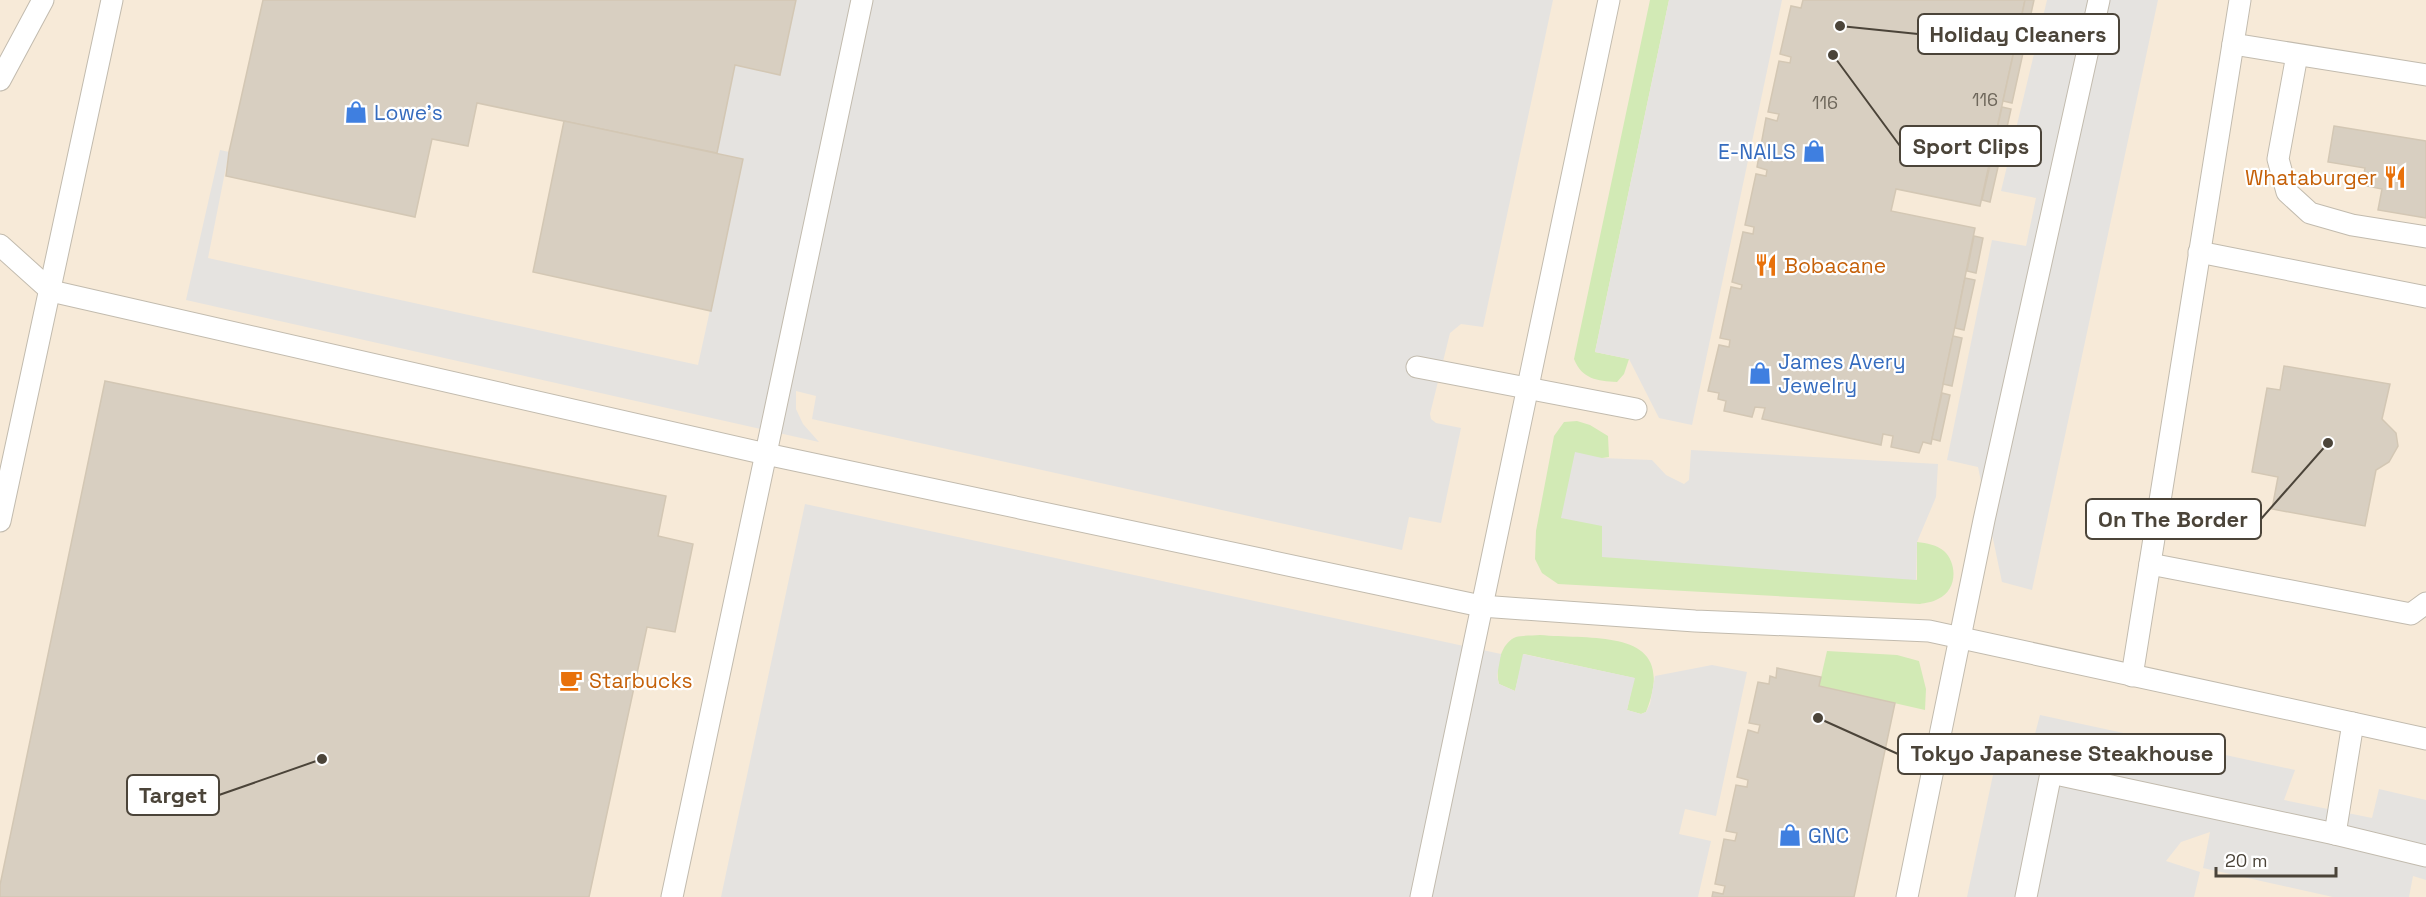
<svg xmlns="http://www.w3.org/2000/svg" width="2426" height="897" font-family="'Space Grotesk',sans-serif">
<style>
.commercial{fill:#f7ead8}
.green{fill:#d2eab5}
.parking{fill:#e5e3e0}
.building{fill:#d8cfc1;stroke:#d3c7b4;stroke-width:1.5}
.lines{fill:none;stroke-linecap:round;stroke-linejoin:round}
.lane-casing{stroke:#c2bbae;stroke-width:23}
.lane{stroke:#fff;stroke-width:21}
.labels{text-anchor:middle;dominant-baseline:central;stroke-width:4.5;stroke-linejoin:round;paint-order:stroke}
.number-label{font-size:18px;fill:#6e675b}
.shop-label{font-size:21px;fill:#366cbe;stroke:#fff;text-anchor:start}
.food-label{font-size:21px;fill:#c56008;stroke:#fff;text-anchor:start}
.leader{fill:none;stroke:#4b4439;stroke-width:2}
.callout-dot{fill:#4b4439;stroke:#fff;stroke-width:2}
.callout{fill:#fff;stroke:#4b4439;stroke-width:2}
.callout-label{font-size:22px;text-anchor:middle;font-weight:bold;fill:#4b4439}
</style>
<rect width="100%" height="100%" fill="#f6f3ec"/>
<!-- commercial -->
<rect class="commercial" x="0" y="0" width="2426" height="897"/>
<!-- green -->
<g class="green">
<path d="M1650 0H1669L1595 352 1629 359 1624 374 1617 382C1597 381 1582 379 1574 359Z"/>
<path d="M1577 421 1590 425 1608 436 1609 457 1602 458 1917 580V542C1927 543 1937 545 1944 551 1958 564 1957 591 1938 599 1933 602 1925 603 1920 604L1558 584 1542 573 1535 559 1536 531 1554 436 1564 422Z"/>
<path d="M1540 635C1595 640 1680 627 1646 712L1641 714 1627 710 1634 678 1524 654 1515 691 1499 684C1495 670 1500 643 1516 637 1522 635 1533 636 1540 635Z"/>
<polygon points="1827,651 1897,655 1919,661 1926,689 1925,710 1819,686"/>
</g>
<!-- parking -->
<g class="parking">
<polygon points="796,0 1553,0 1483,327 1461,324 1450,333 1430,414 1431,419 1436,423 1461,428 1441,523 1409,517 1402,550 812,419 816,396 796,391 796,409 803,424 819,442 186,300 220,150 229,152 208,258 698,365 743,159 717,153 735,65"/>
<polygon points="1669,0 1782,0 1692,425 1659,418 1629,359 1595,352"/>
<polygon points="2047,0 2158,0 2032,590 2002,582 1978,467 1947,460 1992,240 2026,246 2036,198 2001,191"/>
<polygon points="1691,450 1938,464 1936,497 1917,542 1916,580 1602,557 1602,526 1561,518 1575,452 1602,458 1652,460 1666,475 1684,484 1689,480"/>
<polygon points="805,504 1501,654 1497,676 1499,684 1515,691 1523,654 1635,678 1627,710 1641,714 1646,712 1650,704 1655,676 1712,665 1747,672 1716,816 1685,809 1679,834 1711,841 1698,897 721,897"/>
<polygon points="2040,715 2295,770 2284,800 2372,818 2379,789 2426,800 2426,880 2413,876 2409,897 2333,897 2203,868 2210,832 2181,842 2166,861 2200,872 2194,897 1967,897 2000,742 2031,749"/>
</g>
<!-- building -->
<g class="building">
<polygon points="263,0 796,0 780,75 735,65 717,153 477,103 468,146 432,139 415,217 226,176 229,152"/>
<polygon points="1803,0 2025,0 1980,206 1896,189 1891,211 1975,228 1931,444 1923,442 1919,453 1891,447 1893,436 1883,434 1881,445 1762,419 1765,408 1755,407 1752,417 1724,411 1726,401 1718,399 1719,393 1708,391 1719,345 1729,347 1730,340 1720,338 1731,287 1741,289 1742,285 1732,282 1743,232 1753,234 1754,227 1745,225 1756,174 1766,176 1767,170 1757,167 1766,118 1777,121 1779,114 1768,112 1779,61 1790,63 1791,57 1780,54 1791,6 1801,8"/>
<polygon points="2025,0 2034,0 2024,45 2016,43"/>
<polygon points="2014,51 2023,53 2012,103 2003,101"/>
<polygon points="2002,107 2011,109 2000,159 1991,157"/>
<polygon points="564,121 743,159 711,311 533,272"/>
<polygon points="2334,126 2426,141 2426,218 2378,210 2382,189 2362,185 2365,168 2328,162"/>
<polygon points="1990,165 1998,167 1990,202 1982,200"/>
<polygon points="1974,236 1983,238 1976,273 1967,271"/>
<polygon points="1965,278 1975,280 1964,330 1955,328"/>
<polygon points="1953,336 1962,338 1952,386 1943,384"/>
<polygon points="2284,366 2390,384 2382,419 2396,433 2398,446 2389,462 2376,470 2365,526 2272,509 2278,477 2252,472 2267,388 2280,390"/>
<polygon points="105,381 666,496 658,536 693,544 675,632 647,627 589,897 0,897 0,885"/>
<polygon points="1942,393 1950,395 1940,441 1932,439"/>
<polygon points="1777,668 1821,677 1819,686 1895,703 1854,897 1712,897 1713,892 1723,894 1725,886 1715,884 1724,839 1735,841 1737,833 1726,831 1736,785 1747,787 1748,780 1737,777 1748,730 1758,733 1760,725 1749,723 1758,682 1769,684 1770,676 1776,678"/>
</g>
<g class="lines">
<!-- lane casing -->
<g class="lane-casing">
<g id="lane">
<polyline points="2233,44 2426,75"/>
<polyline points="2297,55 2278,159 2287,192 2310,213 2352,225 2426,237"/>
<polyline points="0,80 43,0"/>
<polyline points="0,245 51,291 766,454 1481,606 1695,621 1929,631 2426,739"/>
<polyline points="2199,252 2426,297"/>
<polyline points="1417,367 1636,409"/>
<polyline points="0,521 112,0"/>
<polyline points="2150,564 2411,614 2426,603"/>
<polyline points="2132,676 2240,0"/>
<polyline points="2335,834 2426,856"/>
<polyline points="672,897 862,0"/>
<polyline points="1421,897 1609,0"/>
<polyline points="1907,897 1984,520 2099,0"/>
<polyline points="2026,897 2051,773 2335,834 2353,723"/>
</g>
</g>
<!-- lane -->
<use href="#lane" class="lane"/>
</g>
<!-- icons -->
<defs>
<g id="shop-bare" transform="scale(1.8)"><path d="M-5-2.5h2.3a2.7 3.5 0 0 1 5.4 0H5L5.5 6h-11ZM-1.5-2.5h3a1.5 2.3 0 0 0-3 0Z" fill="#3f7fe0" stroke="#fff" stroke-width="2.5" paint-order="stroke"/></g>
<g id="restaurant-bare" transform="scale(1.8)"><path d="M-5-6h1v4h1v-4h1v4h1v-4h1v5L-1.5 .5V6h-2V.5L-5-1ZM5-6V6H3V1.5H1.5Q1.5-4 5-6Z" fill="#e8710a" stroke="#fff" stroke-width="2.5" paint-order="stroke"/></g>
<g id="cafe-bare" transform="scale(1.8)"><path d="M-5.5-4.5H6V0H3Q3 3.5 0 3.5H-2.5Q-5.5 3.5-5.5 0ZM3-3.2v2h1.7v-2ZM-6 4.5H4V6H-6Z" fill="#e8710a" stroke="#fff" stroke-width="2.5" paint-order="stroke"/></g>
</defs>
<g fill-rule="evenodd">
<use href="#shop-bare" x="356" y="112"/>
<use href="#shop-bare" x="1814" y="151"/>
<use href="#restaurant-bare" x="2395" y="177"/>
<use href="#restaurant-bare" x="1766" y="265"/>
<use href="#shop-bare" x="1760" y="373"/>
<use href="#cafe-bare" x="571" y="680"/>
<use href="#shop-bare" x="1790" y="835"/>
</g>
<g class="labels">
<!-- number labels -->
<g class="number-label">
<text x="1985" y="99">116</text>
<text x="1825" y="102">116</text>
</g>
<!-- shop labels -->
<g class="shop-label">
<text x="374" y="112">Lowe's</text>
<text x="1796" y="151" text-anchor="end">E-NAILS</text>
<text x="1778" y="361">James Avery<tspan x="1778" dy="24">Jewelry</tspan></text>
<text x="1808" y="835">GNC</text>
</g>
<!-- food labels -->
<g class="food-label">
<text x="2377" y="177" text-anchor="end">Whataburger</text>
<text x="1784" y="265">Bobacane</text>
<text x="589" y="680">Starbucks</text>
</g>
</g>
<!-- callouts -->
<path class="leader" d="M1840 26L1918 34M1833 55L1900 146M2328 443L2261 519M1818 718L1898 754M322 759L219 795"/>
<g class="callout-dot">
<circle cx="1840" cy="26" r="6"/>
<circle cx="1833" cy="55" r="6"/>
<circle cx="2328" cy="443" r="6"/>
<circle cx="1818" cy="718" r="6"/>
<circle cx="322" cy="759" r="6"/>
</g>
<g class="callout">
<rect x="1918" y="14" width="201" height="40" rx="6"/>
<rect x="1900" y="126" width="141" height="40" rx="6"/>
<rect x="2086" y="499" width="175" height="40" rx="6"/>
<rect x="1898" y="734" width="327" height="40" rx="6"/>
<rect x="127" y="775" width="92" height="40" rx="6"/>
</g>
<g class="callout-label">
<text x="2018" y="42">Holiday Cleaners</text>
<text x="1971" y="154">Sport Clips</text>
<text x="2173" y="527">On The Border</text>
<text x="2062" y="761">Tokyo Japanese Steakhouse</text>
<text x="173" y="803">Target</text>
</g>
<!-- scale -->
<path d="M2216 867v9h120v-9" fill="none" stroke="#4b4439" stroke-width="3"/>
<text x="2225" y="867" font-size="18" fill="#4b4439" stroke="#ffffff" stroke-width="4.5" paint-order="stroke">20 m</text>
</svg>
